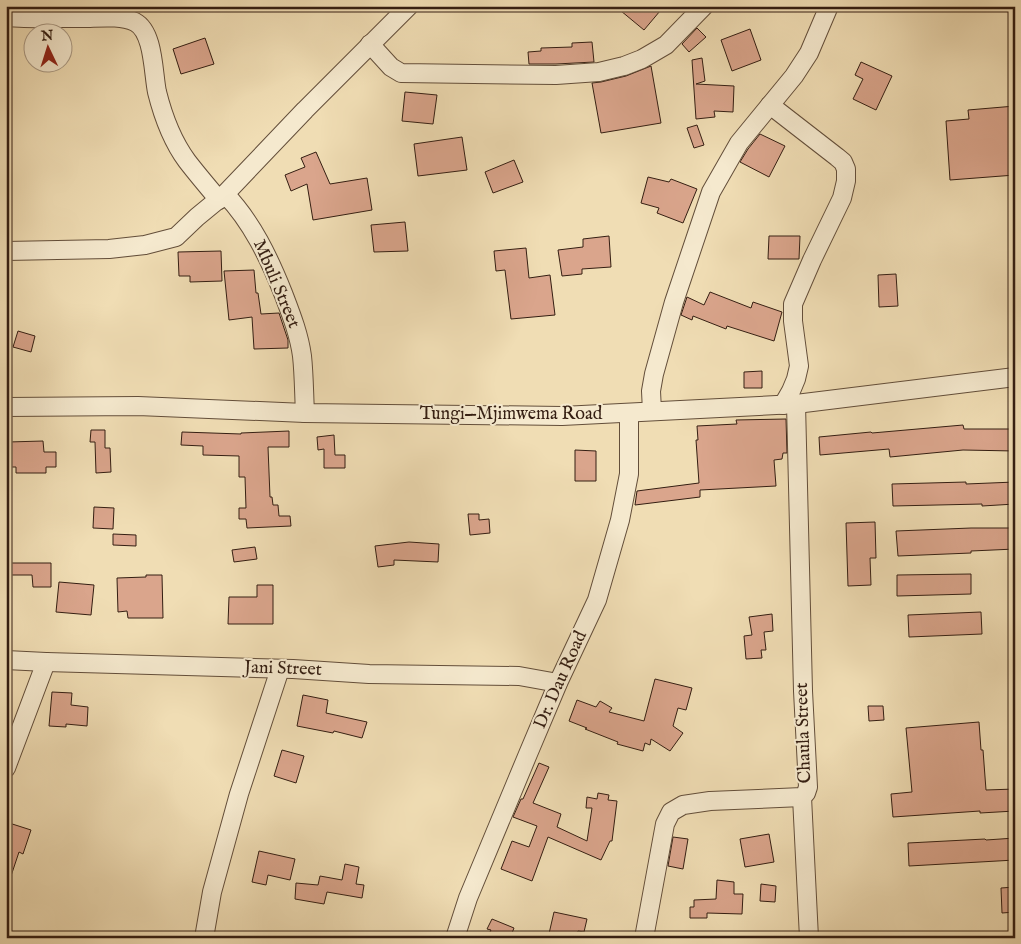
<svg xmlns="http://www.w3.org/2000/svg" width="1021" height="944" font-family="'IM FELL English',serif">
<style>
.building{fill:#daa58c;stroke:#341e12}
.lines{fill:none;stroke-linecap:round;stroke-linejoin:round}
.minor-casing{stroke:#634e3a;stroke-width:20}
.minor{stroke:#f5e9ce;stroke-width:18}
.labels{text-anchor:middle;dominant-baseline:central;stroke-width:4;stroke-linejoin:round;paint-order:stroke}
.street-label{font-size:18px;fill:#341e12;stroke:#f5e9ce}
</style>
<rect width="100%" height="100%" fill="#f0ddb4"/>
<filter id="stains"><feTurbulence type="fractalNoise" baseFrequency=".004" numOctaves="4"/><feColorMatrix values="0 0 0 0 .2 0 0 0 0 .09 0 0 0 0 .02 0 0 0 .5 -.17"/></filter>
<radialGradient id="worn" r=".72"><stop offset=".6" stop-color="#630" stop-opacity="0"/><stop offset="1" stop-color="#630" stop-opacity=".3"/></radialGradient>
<!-- building -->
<g class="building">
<polygon points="615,6 655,6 660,11 644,30"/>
<polygon points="697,28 706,37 689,52 682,44"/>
<polygon points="750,29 761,60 732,71 721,40"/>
<polygon points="205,38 214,64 181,74 173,49"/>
<polygon points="592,42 594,62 556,64 529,64 528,52 541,51 541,48 572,47 572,43"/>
<polygon points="702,58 705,81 696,84 734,86 733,112 714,111 715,117 696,119 692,60"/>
<polygon points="861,62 892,76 876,110 853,99 863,79 855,75"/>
<polygon points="651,66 661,123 601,133 592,83 601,82 626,76"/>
<polygon points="405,92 437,95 433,124 402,121"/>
<polygon points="1015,106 1015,175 950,180 946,121 969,119 968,110"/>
<polygon points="697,125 704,145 694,148 687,128"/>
<polygon points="760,134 785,146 769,177 740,162 748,149"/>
<polygon points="462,137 467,170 418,176 414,144"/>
<polygon points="316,152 330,184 367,178 372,210 313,220 307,184 291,191 285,175 305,167 301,158"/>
<polygon points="514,160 523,182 493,193 485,172"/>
<polygon points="648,177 669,182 671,179 697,189 683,223 657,213 659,208 641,203"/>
<polygon points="405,222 408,251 374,252 371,225"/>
<polygon points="609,236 611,267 582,269 582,274 562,276 558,250 583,247 583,239"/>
<polygon points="769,236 800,236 799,259 768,259"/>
<polygon points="526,248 529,278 550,275 555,315 511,319 505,270 496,271 494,251"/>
<polygon points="221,251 222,281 190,282 190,276 179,276 178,252"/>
<polygon points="254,270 256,293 258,293 261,314 279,313 288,340 288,348 254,349 252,317 229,320 224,271"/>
<polygon points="896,274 898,306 879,307 878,275"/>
<polygon points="710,292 751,308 753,302 782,312 774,341 727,326 726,329 693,316 692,320 681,315 687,297 704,305"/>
<polygon points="18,331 35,336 31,352 13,347"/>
<polygon points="762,371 762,388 744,388 744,372"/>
<polygon points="786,419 787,453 783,453 782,459 774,460 776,486 700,490 700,497 635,505 637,491 699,483 696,440 698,440 697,426 737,424 736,420"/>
<polygon points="963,425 964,429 1015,429 1015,451 963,450 890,457 889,449 820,455 819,437 871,432 872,433"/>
<polygon points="91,430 105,430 105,448 110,448 111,472 96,473 95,442 90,442"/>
<polygon points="289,431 289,447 268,447 270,497 272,497 273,505 278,505 279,516 290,516 291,526 247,528 246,519 239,519 239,508 246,508 245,477 239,477 239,456 203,455 203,446 181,445 182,432 241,434 241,433"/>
<polygon points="334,435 335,455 345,455 345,468 324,468 324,449 318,450 317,437"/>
<polygon points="43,441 44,452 56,452 56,467 46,467 46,473 16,473 16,467 8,467 8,442"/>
<polygon points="575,450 596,451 596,481 575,481"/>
<polygon points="966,482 966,484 1015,482 1015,504 982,506 982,504 893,506 892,484"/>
<polygon points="94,507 114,508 113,529 93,528"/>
<polygon points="468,514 479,514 479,520 489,519 490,533 470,535"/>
<polygon points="875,522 876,558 870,558 871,585 848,586 846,523"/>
<polygon points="971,528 1015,528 1015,549 971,551 971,553 898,556 896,531"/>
<polygon points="113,534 136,535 136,546 113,545"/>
<polygon points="409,542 439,544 438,562 394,560 394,565 378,567 375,546"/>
<polygon points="255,547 257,559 234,562 232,550"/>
<polygon points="6,563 51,563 51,587 33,587 32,575 6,575"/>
<polygon points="971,574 971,594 897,596 897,575"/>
<polygon points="146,575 162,575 163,618 128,618 127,611 118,612 117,578 146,577"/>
<polygon points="59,582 94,585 91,615 56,612"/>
<polygon points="257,585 273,585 273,624 228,624 229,597 257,597"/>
<polygon points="981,612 982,634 909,637 908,615"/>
<polygon points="772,614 773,631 764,632 766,650 761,650 762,658 746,659 744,636 752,635 749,617"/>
<polygon points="655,679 692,688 686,710 678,708 673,726 683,733 670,751 651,739 650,745 645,743 643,751 617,744 618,742 585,729 587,728 569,721 577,700 596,707 600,701 612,708 609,712 644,721"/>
<polygon points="52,692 72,693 71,705 88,707 87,726 66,724 66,727 49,726"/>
<polygon points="303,695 328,700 326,713 367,722 362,738 334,731 333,733 297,726"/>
<polygon points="868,706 883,706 884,720 869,721"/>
<polygon points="979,722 981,750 983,750 986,790 1015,789 1015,811 980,813 980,811 893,817 891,794 912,792 906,728"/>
<polygon points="282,750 304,756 296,783 274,776"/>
<polygon points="539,763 549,767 533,803 561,814 557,827 587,841 592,808 586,808 587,797 597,799 598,793 609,795 608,800 617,801 612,841 610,841 601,860 548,837 532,881 501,869 512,841 529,847 537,826 513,817 521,799 523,799"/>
<polygon points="6,822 31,830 23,854 19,852 8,885 6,884"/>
<polygon points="769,834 774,862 745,867 740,839"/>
<polygon points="673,837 688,839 683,869 668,866"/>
<polygon points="1015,838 1015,860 909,866 908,843 985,839 986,840"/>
<polygon points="259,851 295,859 290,880 268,875 266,885 252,882"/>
<polygon points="345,864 359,867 356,884 364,885 362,898 327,892 324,904 295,899 296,883 318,885 320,876 342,880"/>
<polygon points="717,880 734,882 734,894 743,894 742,914 707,913 707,918 690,918 690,907 694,907 694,900 716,899"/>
<polygon points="761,884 776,886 775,902 760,901"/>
<polygon points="1015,887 1015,912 1002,913 1001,888"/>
<polygon points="554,912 587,919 584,932 578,931 576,938 548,938"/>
<polygon points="492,919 514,928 510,938 487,938 491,930 487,929"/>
</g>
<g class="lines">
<!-- minor casing -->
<g class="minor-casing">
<g id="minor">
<path d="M6 17C32 19 57 18 82 18 98 18 120 15 135 22 154 32 153 73 157 92 163 116 173 142 187 161 197 174 208 187 219 200"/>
<polyline points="370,44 391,67 401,73 556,75 599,72 624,66 642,59 666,45 704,6"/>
<polyline points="770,105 837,157 843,162 846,169 846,181 842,198 812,260 793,304 793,321 799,366 796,379 791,391 783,405"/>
<path d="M225 194C252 222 269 258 283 293 291 314 299 334 302 356 304 374 304 394 305 413"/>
<polyline points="6,251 109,249 145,245 176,237 197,217 225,194 305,110 409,6"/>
<polyline points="6,407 138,406 305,413 562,416 796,404 1015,377"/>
<polyline points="652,411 651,391 654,374 674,302 711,192 739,143 794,76 809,53 829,6"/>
<polyline points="6,660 46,662 293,669 369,674 519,676 558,683"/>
<polyline points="6,768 46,662"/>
<polyline points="802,797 809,938"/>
<polyline points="204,938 212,892 239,794 280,669"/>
<polyline points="455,938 468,898 528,754 558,683 597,600 620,520 629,474 629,413"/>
<polyline points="644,938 665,824 671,812 683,805 710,801 802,797 806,793 808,787 803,691 796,404"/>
</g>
</g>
<!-- minor -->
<use href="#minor" class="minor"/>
</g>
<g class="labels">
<!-- street labels -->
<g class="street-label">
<text transform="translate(276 284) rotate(67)">Mbuli Street</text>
<text x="511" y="414">Tungi—Mjimwema Road</text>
<text transform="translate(283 669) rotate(2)">Jani Street</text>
<text transform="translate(561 680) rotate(-66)">Dr. Dau Road</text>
<text transform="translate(804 733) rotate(-92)">Chaula Street</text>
</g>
</g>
<!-- margin -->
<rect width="1021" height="944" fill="none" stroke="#f0ddb4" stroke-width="25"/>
<rect x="8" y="8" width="1006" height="929" fill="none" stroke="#341e12" stroke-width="2.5"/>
<rect x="12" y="12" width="996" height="919" fill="none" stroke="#341e12"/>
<!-- north arrow -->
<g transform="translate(48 48) rotate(356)"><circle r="24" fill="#f5e9ce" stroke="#a89883"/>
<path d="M0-4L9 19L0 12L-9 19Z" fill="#8f2418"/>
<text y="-8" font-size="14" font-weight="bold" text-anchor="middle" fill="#341e12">N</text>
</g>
<rect width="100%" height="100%" filter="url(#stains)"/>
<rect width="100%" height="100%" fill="url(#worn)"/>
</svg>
